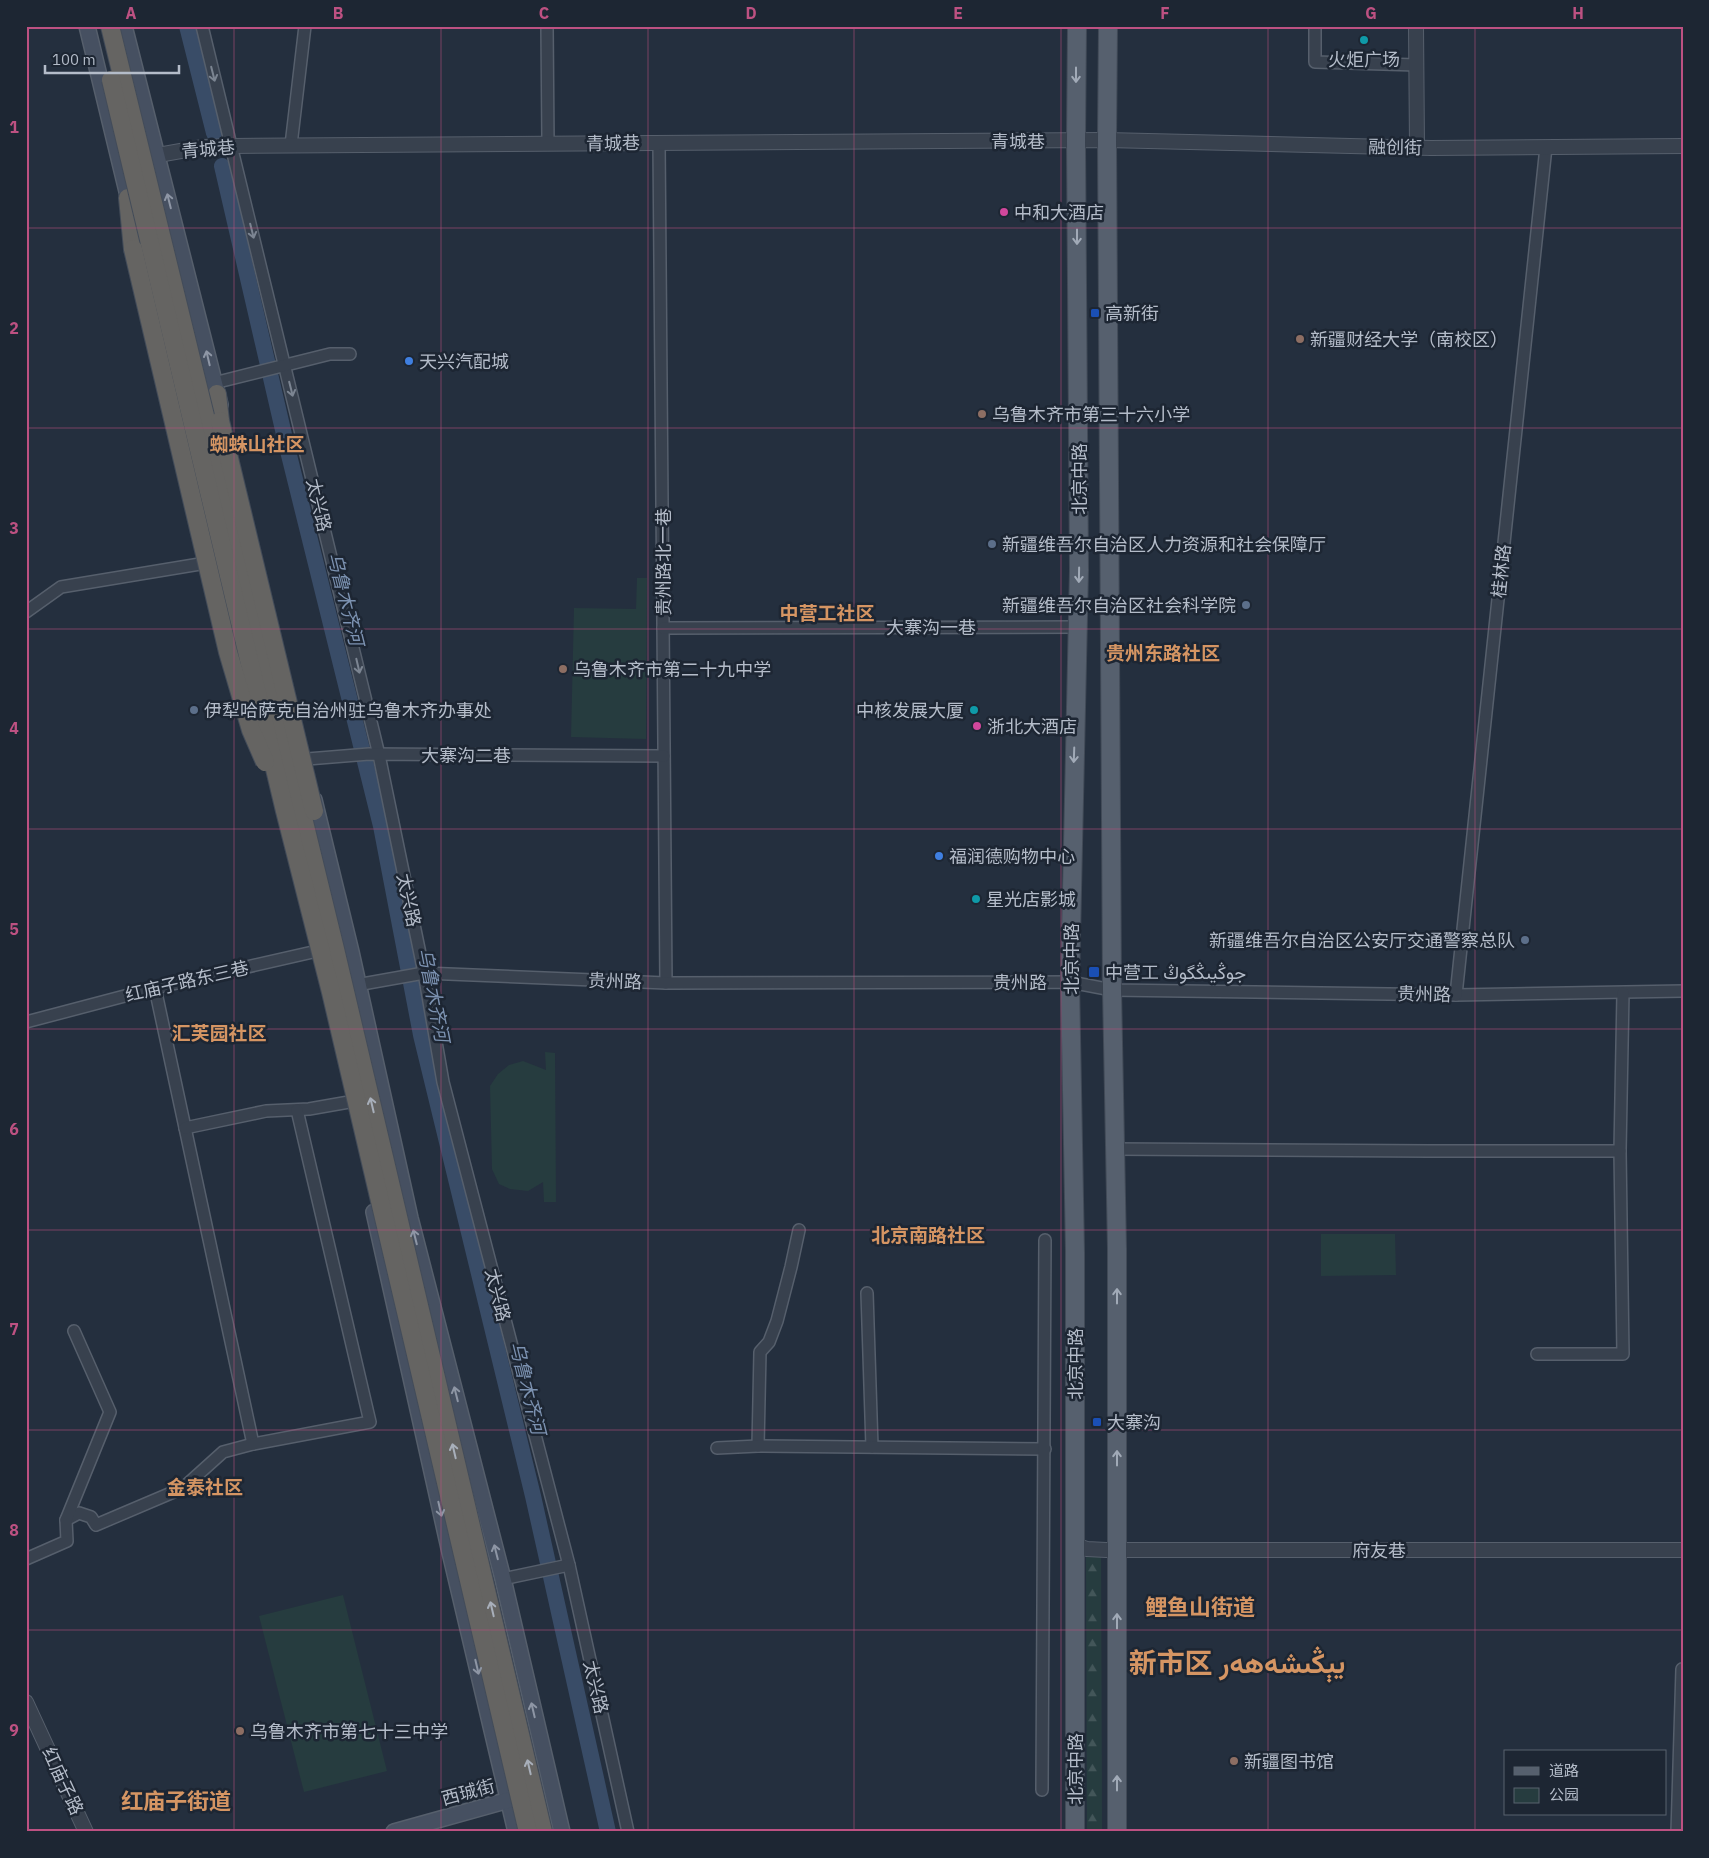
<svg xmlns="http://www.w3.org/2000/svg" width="1709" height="1858" font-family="'IBM Plex Sans',Vazirmatn,'Noto Sans SC',sans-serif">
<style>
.forest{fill:url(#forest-firs)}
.park{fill:#263c3f}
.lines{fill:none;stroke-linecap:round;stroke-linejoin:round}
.river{stroke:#394c67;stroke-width:16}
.minor-casing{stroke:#565f6c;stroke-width:14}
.tertiary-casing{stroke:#565f6c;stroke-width:16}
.secondary-casing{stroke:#565f6c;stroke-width:18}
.primary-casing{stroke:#414a57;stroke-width:20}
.trunk-casing{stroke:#434c59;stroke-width:20}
.minor{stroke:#38414e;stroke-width:11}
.tertiary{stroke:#38414e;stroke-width:14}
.secondary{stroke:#465061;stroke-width:15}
.primary{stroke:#56606e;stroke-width:18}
.trunk{stroke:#656462;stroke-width:18}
.trunk-bridge-casing{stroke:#434c59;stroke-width:20;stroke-linecap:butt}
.trunk-bridge{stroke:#656462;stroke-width:18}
.oneway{stroke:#7c8592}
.oneway2{stroke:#a1aab7}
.oneway3{stroke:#8e96a5}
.oneway4{stroke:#a8afba}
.grid{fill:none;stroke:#bd5182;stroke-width:1;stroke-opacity:0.55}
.culture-dot{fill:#0f9aa8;stroke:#1d2633;stroke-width:2}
.hotel-dot{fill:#d1479c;stroke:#1d2633;stroke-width:2}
.transit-dot{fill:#1a4fb4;stroke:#1d2633;stroke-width:2}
.education-dot{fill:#8d6e63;stroke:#1d2633;stroke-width:2}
.shop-dot{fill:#3f7fe0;stroke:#1d2633;stroke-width:2}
.service-dot{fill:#5c6f8a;stroke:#1d2633;stroke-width:2}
.labels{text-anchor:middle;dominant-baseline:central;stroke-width:5;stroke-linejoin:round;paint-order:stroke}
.poi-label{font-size:18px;fill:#b4bcc9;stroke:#1d2633;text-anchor:start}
.street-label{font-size:18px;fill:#b4bcc9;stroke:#1d2633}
.neighbourhood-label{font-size:19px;font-weight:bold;fill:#d59563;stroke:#1d2633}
.water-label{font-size:19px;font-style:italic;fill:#7c92b1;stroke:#1d2633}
.district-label{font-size:22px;font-weight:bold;fill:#d59563;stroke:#1d2633}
.town-label{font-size:28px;font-weight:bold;fill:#d59563;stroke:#1d2633}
.neatline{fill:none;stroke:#bd5182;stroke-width:2}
.grid-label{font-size:16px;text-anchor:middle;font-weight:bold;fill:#bd5182}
</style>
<defs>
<pattern id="forest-firs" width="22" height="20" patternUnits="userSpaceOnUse" patternTransform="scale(1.25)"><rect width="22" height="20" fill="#263c3f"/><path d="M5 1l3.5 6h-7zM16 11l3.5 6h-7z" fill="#435659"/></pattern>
</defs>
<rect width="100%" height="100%" fill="#242f3e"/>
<!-- forest -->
<polygon class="forest" points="1086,1554 1101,1554 1102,1832 1087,1832"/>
<!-- park -->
<g class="park">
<polygon points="637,578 647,578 646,739 571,737 574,608 636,609"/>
<polygon points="545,1052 555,1053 556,1202 544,1202 543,1182 528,1191 510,1189 499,1184 492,1169 490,1086 498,1074 509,1065 523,1061 546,1070"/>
<polygon points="1321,1234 1395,1234 1396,1275 1321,1276"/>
<polygon points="343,1595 387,1771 304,1792 259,1616"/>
</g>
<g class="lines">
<!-- river -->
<g class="river">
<polyline points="187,26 214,133"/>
<polyline points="222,166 286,443 381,826 421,1035 533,1496 608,1832"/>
</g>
<!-- minor casing -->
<g class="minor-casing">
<g id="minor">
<polyline points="202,26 379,755 424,973 443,1082 569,1565 628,1832"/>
<polyline points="547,26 548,144"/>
<polyline points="1315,26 1315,62 1417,65"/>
<polyline points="659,142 666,983"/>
<polyline points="291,145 305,26"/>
<polyline points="214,383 330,354 350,354"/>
<polyline points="26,612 61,587 212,562"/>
<polyline points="663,628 1078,627"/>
<polyline points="295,760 369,754 664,756"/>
<polyline points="351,986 424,973 666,983 1070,982 1112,990 1456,995 1683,991"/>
<polyline points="155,988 253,1444"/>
<polyline points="1456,995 1546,147"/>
<polyline points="26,1022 155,988 326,949"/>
<polyline points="185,1128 266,1111 309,1109 349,1102"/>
<polyline points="1115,1149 1428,1151 1620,1151"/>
<polyline points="867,1293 872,1447"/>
<polyline points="1537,1354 1623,1354 1620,1151 1623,993"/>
<polyline points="758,1446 760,1352 769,1342 777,1321 791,1267 799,1230"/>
<polyline points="717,1448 758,1446 1045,1449"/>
<polyline points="66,1520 79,1513 91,1517 96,1525 183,1488 223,1452 253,1444 370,1422 297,1110"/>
<polyline points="26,1559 67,1541 66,1520 110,1412 74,1331"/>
<polyline points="503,1579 569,1565"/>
<polyline points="1042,1790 1045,1240"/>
<polyline points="1677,1832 1682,1669"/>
</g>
</g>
<!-- tertiary casing -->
<g class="tertiary-casing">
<g id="tertiary">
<polyline points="1416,26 1417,147"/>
<polyline points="147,157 203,147 231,146 1107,140 1431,148 1683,146"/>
<polyline points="1075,1545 1087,1549 1106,1550 1683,1550"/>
<polyline points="26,1702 86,1832"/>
</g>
</g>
<!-- secondary casing -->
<g class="secondary-casing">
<g id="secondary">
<polyline points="87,26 131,208"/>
<polyline points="124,26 220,405"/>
<polyline points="158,318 169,364"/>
<polyline points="231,627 244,677"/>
<polyline points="314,800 351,952 410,1218 503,1579 562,1832"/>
<polyline points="374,1212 449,1548 516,1832"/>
<polyline points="394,1832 516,1798"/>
</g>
</g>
<!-- primary casing -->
<g class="primary-casing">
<g id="primary">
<polyline points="1108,26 1107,140 1112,990 1117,1249 1117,1832"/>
<polyline points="1075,1832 1075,1252 1070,982 1079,570 1076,141 1077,26"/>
</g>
</g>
<!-- trunk casing -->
<g class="trunk-casing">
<g id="trunk">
<polyline points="128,198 133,249"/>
<polyline points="217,394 220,421"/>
</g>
</g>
<!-- minor -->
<use href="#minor" class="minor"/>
<!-- tertiary -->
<use href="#tertiary" class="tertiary"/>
<!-- secondary -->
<use href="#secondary" class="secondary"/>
<!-- primary -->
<use href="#primary" class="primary"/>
<!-- trunk -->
<use href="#trunk" class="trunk"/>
<!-- trunk-bridge casing -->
<g class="trunk-bridge-casing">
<g id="trunk-bridge">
<polyline points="110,26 335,949 543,1832"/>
<polyline points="111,80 285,811 331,992 528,1832"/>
<polyline points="133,249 228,652 251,730 265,762"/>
<polyline points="220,421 314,811"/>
</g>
</g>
<!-- trunk-bridge -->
<use href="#trunk-bridge" class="trunk-bridge"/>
</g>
<!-- one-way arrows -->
<defs><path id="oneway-shaft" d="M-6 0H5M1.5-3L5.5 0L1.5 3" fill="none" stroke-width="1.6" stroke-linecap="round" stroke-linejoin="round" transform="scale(1.25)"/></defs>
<g class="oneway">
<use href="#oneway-shaft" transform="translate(213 74) rotate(76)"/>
<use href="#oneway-shaft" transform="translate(252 231) rotate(76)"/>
<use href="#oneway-shaft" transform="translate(291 389) rotate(76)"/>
<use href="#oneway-shaft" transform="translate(358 666) rotate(77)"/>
</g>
<g class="oneway2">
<use href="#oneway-shaft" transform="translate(1076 75) rotate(90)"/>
<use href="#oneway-shaft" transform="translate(1077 237) rotate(90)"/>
<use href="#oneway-shaft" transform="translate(1079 575) rotate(91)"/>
<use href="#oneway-shaft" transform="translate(1074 755) rotate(92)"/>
<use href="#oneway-shaft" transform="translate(1117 1296) rotate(-90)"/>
<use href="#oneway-shaft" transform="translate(1117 1458) rotate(-90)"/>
<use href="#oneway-shaft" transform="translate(1117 1621) rotate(-90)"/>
<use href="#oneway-shaft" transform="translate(1117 1783) rotate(-90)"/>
</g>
<g class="oneway3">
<use href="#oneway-shaft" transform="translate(169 201) rotate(-104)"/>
<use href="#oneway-shaft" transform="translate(208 358) rotate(-103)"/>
<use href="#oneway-shaft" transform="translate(415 1237) rotate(-104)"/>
<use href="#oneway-shaft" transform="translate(456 1394) rotate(-104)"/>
<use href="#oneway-shaft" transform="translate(440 1509) rotate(77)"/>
<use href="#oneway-shaft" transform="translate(496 1552) rotate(-104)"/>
<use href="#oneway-shaft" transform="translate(477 1667) rotate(77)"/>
<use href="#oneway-shaft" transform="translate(533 1710) rotate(-103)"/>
</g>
<g class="oneway4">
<use href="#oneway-shaft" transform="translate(372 1105) rotate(-103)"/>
<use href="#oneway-shaft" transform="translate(454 1451) rotate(-103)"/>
<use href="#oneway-shaft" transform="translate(492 1609) rotate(-103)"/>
<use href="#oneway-shaft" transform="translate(529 1767) rotate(-103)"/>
</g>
<!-- grid -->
<path class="grid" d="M234 26V1832M441 26V1832M648 26V1832M854 26V1832M1061 26V1832M1268 26V1832M1475 26V1832M26 228H1683M26 428H1683M26 629H1683M26 829H1683M26 1029H1683M26 1230H1683M26 1430H1683M26 1630H1683"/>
<!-- markers -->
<g class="culture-dot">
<circle cx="1364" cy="40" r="5"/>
<circle cx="974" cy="710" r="5"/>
<circle cx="976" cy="899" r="5"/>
</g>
<g class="hotel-dot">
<circle cx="1004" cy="212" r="5"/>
<circle cx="977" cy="726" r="5"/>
</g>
<g class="transit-dot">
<rect x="1090" y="308" width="10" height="10" rx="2.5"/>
<rect x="1088" y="966" width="12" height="12" rx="2.5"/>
<rect x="1092" y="1417" width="10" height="10" rx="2.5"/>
</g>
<g class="education-dot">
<circle cx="1300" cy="339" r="5"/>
<circle cx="982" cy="414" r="5"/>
<circle cx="563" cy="669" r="5"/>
<circle cx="240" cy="1731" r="5"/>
<circle cx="1234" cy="1761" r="5"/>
</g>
<g class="shop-dot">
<circle cx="409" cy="361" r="5"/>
<circle cx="939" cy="856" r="5"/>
</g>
<g class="service-dot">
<circle cx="992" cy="544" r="5"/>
<circle cx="1246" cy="605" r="5"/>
<circle cx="194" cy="710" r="5"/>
<circle cx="1525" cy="940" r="5"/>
</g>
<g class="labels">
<!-- poi labels -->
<g class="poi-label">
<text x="1364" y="59" text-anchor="middle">火炬广场</text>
<text x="1014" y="212">中和大酒店</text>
<text x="1105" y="313">高新街</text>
<text x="1310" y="339">新疆财经大学（南校区）</text>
<text x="419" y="361">天兴汽配城</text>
<text x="992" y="414">乌鲁木齐市第三十六小学</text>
<text x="1002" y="544">新疆维吾尔自治区人力资源和社会保障厅</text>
<text x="1236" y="605" text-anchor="end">新疆维吾尔自治区社会科学院</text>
<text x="573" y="669">乌鲁木齐市第二十九中学</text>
<text x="204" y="710">伊犁哈萨克自治州驻乌鲁木齐办事处</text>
<text x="964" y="710" text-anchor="end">中核发展大厦</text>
<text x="987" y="726">浙北大酒店</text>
<text x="949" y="856">福润德购物中心</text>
<text x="986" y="899">星光店影城</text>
<text x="1515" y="940" text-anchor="end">新疆维吾尔自治区公安厅交通警察总队</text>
<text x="1105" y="972">中营工 جوڭيىڭگوڭ</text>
<text x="1107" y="1422">大寨沟</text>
<text x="250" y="1731">乌鲁木齐市第七十三中学</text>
<text x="1244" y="1761">新疆图书馆</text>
</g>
<!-- street labels -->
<g class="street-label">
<text x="1018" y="141">青城巷</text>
<text transform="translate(613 143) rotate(-1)">青城巷</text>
<text transform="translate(1395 147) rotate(1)">融创街</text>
<text transform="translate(208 149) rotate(-5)">青城巷</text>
<text transform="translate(1079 479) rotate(-90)">北京中路</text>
<text transform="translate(319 505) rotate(77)">太兴路</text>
<text transform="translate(663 562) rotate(-90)">贵州路北一巷</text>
<text transform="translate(1501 571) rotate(-84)">桂林路</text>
<text x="931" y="627">大寨沟一巷</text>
<text x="466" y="755">大寨沟二巷</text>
<text transform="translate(409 900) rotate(78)">太兴路</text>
<text transform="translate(1071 959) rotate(-90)">北京中路</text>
<text transform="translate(187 981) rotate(-13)">红庙子路东三巷</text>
<text transform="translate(615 981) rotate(2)">贵州路</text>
<text x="1020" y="982">贵州路</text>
<text transform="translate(1424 994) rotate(1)">贵州路</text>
<text transform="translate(498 1295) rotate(76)">太兴路</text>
<text transform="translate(1075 1364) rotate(-90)">北京中路</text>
<text x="1379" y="1550">府友巷</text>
<text transform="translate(596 1687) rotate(77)">太兴路</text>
<text transform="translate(1075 1769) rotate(-90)">北京中路</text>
<text transform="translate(63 1781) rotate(65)">红庙子路</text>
<text transform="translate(468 1792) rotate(-15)">西珹街</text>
</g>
<!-- neighbourhood labels -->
<g class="neighbourhood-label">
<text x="257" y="444">蜘蛛山社区</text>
<text x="827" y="613">中营工社区</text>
<text x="1163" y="653">贵州东路社区</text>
<text x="219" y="1033">汇芙园社区</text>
<text x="928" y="1235">北京南路社区</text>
<text x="205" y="1487">金泰社区</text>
</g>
<!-- water labels -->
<g class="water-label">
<text transform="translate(346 599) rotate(76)">乌鲁木齐河</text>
<text transform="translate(434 995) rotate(79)">乌鲁木齐河</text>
<text transform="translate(528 1388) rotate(76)">乌鲁木齐河</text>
</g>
<!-- district labels -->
<g class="district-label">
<text x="1200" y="1606">鲤鱼山街道</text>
<text x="176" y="1800">红庙子街道</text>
</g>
<!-- town labels -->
<g class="town-label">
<text x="1237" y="1662">新市区 يېڭىشەھەر</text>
</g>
</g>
<!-- border -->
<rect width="1709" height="1858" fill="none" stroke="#1d2633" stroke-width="55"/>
<!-- legend -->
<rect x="1504" y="1750" width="162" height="65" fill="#1d2633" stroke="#59626f"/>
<rect x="1514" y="1767" width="25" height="8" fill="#56606e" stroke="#59626f"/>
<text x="1549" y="1776" font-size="15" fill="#b4bcc9">道路</text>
<rect x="1514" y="1788" width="25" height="15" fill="#263c3f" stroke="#59626f"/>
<text x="1549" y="1800" font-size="15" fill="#b4bcc9">公园</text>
<!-- scale -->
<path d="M45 65v8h134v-8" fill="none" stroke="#b4bcc9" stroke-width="2.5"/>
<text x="52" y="65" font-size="15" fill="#b4bcc9" stroke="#1d2633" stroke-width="4" paint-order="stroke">100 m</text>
<rect x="28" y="28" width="1654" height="1802" class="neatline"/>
<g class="grid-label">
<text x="131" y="19">A</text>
<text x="338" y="19">B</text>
<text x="544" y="19">C</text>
<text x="751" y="19">D</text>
<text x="958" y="19">E</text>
<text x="1165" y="19">F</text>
<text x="1371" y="19">G</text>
<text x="1578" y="19">H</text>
<text x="14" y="133">1</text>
<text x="14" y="334">2</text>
<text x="14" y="534">3</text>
<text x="14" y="734">4</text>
<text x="14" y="935">5</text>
<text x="14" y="1135">6</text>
<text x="14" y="1335">7</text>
<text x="14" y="1536">8</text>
<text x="14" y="1736">9</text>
</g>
</svg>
